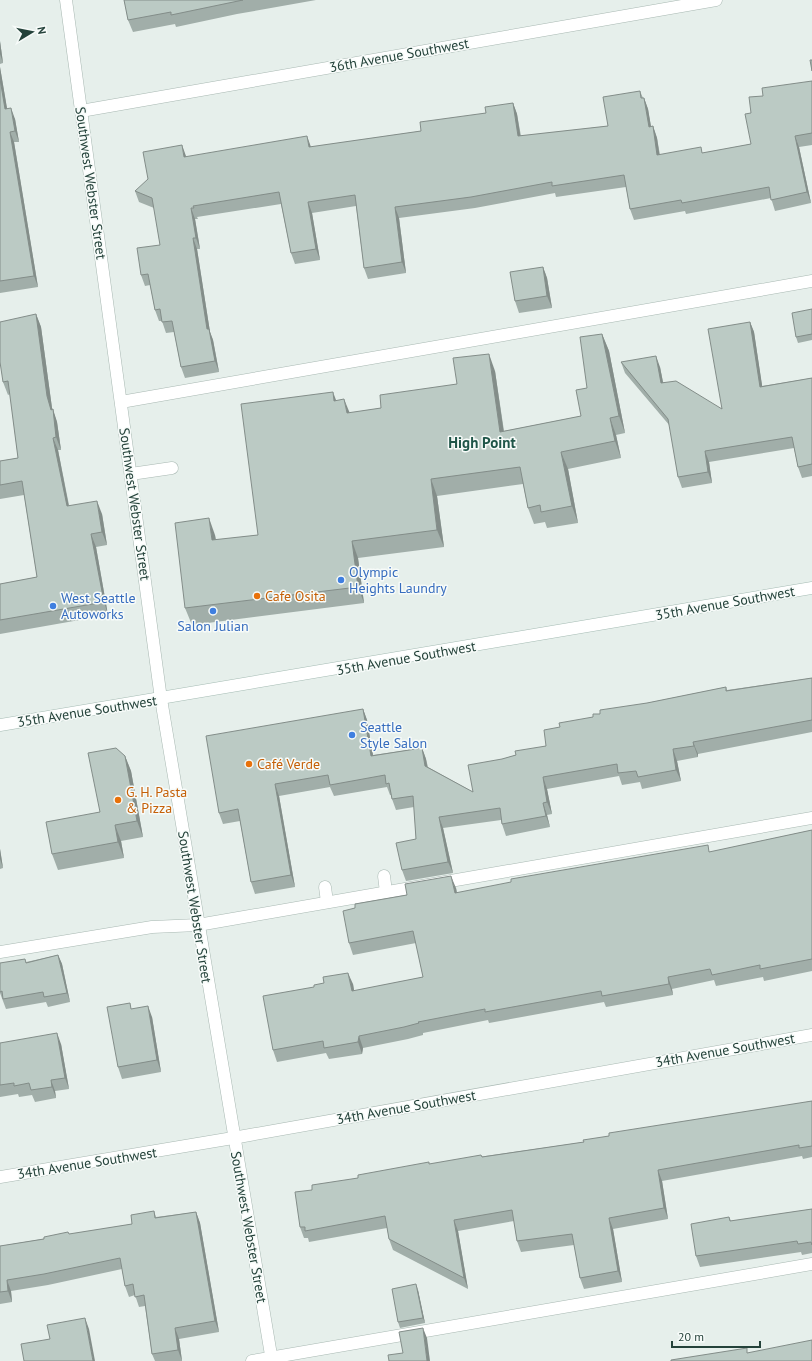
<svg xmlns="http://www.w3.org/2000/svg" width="812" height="1361" font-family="'PT Sans',sans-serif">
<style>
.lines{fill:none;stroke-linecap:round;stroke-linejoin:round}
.service-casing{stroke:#a8b8b2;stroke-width:13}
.minor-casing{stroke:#a8b8b2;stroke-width:13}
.secondary-casing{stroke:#a4bbb3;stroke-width:13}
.service{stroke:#fff;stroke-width:12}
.minor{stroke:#fff;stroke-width:12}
.secondary{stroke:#fff;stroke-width:12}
.wall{fill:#a1aea9}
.shaded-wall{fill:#838d89}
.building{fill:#bbcac4;stroke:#838d89}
.shop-dot{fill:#3f7fe0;stroke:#f7fbf9;stroke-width:1.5}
.food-dot{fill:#e8710a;stroke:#f7fbf9;stroke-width:1.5}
.labels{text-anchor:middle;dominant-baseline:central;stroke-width:3;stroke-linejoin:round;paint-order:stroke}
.street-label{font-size:14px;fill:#24423a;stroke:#f7fbf9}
.shop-label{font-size:14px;fill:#366cbe;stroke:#f7fbf9;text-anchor:start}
.food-label{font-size:14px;fill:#c56008;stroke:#f7fbf9;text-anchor:start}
.neighbourhood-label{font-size:15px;font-weight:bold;fill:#1f5548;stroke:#f7fbf9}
</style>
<rect width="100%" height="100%" fill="#e6efeb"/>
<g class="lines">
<!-- service casing -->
<g class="service-casing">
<g id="service">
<polyline points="121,402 812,281"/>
<polyline points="131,474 172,468"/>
<polyline points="384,876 386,892"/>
<polyline points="325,887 327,902"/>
<polyline points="0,952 152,927 198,925 812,818"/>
<polyline points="252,1361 812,1264"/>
</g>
</g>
<!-- minor casing -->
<g class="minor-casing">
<g id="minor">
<polyline points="66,0 161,699 272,1361"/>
<polyline points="81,111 716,0"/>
<polyline points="0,1177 233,1138 812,1035"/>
</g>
</g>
<!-- secondary casing -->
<g class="secondary-casing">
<polyline id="secondary" points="0,725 812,588"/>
</g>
<!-- service -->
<use href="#service" class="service"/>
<!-- minor -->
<use href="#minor" class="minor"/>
<!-- secondary -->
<use href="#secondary" class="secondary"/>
</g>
<!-- wall -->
<g class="wall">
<polygon points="124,0 316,0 237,14 176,27 175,24 133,32 128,20"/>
<polygon points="0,41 3,63 0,64"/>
<polygon points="0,67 7,109 15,119 19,142 14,142 38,287 0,293"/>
<polygon points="812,81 812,145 799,147 811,203 775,211 771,198 686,214 685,211 634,220 630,209 626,187 556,197 555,193 475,208 399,218 406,273 368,279 364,268 356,206 312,213 320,260 295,264 291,253 281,204 197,217 198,219 195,219 200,249 197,249 210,332 213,340 219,372 185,378 181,367 174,332 166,333 162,321 159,321 155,310 150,285 145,286 141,275 160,245 154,208 139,202 135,191 311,147 421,131 486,113 513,103 517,114 521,136 608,126 640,91 643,98 644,98 648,109 651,127 653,126 657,138 660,155 703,153 751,144 751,113 763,96"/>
<polygon points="543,267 547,278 552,308 519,313 515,301"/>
<polygon points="812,309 812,340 798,343 796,337"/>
<polygon points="36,314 41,327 52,408 57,422 61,450 58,450 69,505 102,514 107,545 96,547 108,615 0,634 0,584 37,577 24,495 0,499 0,461 18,458 10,394 8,395 3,382"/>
<polygon points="750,322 754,332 762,386 812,378 812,476 802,478 798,467 794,448 709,462 712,483 682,488 678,477 670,426 625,373 621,362 660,367 663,382 722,409"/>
<polygon points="602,334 609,351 625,433 616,435 621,458 568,469 578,523 547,528 545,522 534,524 528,508 523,484 437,496 444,547 358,558 364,603 192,625 185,608 215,535 216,540 258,535 336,400 349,413 381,408 457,384 495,371 504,431 581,416 587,388"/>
<polygon points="812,678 812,732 698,754 698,757 677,761 681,781 642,789 640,782 622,785 619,776 547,789 552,814 547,815 550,827 506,836 502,824 501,820 443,828 453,873 406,881 402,870 416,839 414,807 396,810 392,799 391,795 390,795 387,787 334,796 330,787 279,796 295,887 255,894 251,882 240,821 223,824 219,813 363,709 367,720 373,755 422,748 426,759 428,767 473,792 502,759 546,746 560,727 593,717 600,714 647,703 726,687 727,690"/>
<polygon points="125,756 131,771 143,837 121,841 124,858 58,870 52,854 100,812"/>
<polygon points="812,830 812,971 764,981 763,977 716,986 714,980 672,989 673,995 606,1007 604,1002 489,1023 488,1020 423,1033 423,1035 408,1039 363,1048 362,1054 329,1059 326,1053 277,1062 273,1050 353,984 354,991 423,977 416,943 353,955 349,943 456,888 457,893 710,852"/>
<polygon points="0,849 3,868 0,869"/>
<polygon points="58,955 62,964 70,1002 48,1007 46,1002 6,1009 0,993 0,963 26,962"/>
<polygon points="132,1009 152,1017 161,1072 122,1079 118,1067"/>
<polygon points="0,1043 61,1044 69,1089 55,1091 56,1098 35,1102 32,1095 19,1097 18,1094 0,1097"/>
<polygon points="812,1101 812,1157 803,1159 802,1156 662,1181 668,1219 613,1229 622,1282 584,1289 580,1278 574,1245 521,1252 517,1241 514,1221 458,1231 468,1289 393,1250 389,1239 387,1228 309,1242 308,1238 304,1238 300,1227 312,1190 430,1164 584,1142 609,1136"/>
<polygon points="812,1209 812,1253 802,1255 801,1252 700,1267 696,1256 729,1217 731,1221"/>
<polygon points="154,1211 156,1217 196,1212 200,1223 219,1332 179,1339 182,1361 155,1361 152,1354 145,1306 139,1307 135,1295 129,1297 125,1286 122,1269 48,1285 11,1291 12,1302 0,1304 0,1246 132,1224"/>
<polygon points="418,1290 425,1323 400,1328 398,1322"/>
</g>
<!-- shaded-wall -->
<g class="shaded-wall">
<polygon points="0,41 3,63 0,54"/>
<polygon points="0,67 9,120 5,109 0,79"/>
<polygon points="644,98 648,109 653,138 649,127"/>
<polygon points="513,103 517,114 522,147 518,136"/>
<polygon points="11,108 15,119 19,142 15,131"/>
<polygon points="653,126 657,138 661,166 657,155"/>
<polygon points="10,132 14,142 38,287 34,276"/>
<polygon points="307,136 311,147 309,147"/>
<polygon points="795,136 799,147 811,203 807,192"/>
<polygon points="182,145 186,156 188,168 184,157"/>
<polygon points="308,202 312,213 320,260 316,249"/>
<polygon points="395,207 399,218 406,273 402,262"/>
<polygon points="191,208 195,219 200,249 196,238"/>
<polygon points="193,238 197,249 210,332 213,340 219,372 215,361 207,329"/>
<polygon points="543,267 547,278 552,308 547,296"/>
<polygon points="36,314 41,327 52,408 53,413 53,409 57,422 61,450 56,437 47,396"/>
<polygon points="750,322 754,332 764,398 760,387"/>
<polygon points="602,334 609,351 625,433 619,416"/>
<polygon points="489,354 495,371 506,448 500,432"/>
<polygon points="656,356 660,367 665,393 661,383"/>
<polygon points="333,392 339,408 334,401"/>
<polygon points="344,399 351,416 347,413"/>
<polygon points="610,418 616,435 621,458 615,441"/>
<polygon points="53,438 58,450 71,518 67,506"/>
<polygon points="705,451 709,462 712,483 708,472"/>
<polygon points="561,452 568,469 578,523 572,506"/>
<polygon points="431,479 437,496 444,547 437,530"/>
<polygon points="97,501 102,514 107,545 102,532"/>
<polygon points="209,518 215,535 218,557 212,540"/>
<polygon points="91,534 96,547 108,615 104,602"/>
<polygon points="352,541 358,558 364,603 358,587"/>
<polygon points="363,709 367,720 375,767 371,756"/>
<polygon points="693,742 698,754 698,757 694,746"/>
<polygon points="422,748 426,759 429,778 425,766"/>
<polygon points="673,749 677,761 681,781 676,770"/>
<polygon points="125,756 131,771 143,837 137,821"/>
<polygon points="543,777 547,789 552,814 547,802"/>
<polygon points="275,784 279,796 295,887 291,875"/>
<polygon points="543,803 547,815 550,827 546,816"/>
<polygon points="439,817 443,828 453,873 448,862"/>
<polygon points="115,825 121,841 124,858 118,842"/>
<polygon points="0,849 3,868 0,859"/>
<polygon points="451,876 456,888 459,905 455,893"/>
<polygon points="58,955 62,964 70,1002 67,993"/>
<polygon points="348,973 353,984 356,1002 352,991"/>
<polygon points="668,977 672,989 673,995 669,984"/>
<polygon points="148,1006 152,1017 161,1072 157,1060"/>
<polygon points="57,1033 61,1044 69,1089 65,1078"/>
<polygon points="359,1036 363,1048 362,1054 358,1042"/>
<polygon points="51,1080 55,1091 56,1098 52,1087"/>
<polygon points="658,1170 662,1181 668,1219 664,1208"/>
<polygon points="196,1212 200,1223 219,1332 215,1321"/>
<polygon points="609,1218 613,1229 622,1282 618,1271"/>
<polygon points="454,1220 458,1231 468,1289 464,1278"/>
<polygon points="7,1280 11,1291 12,1302 8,1291"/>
<polygon points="416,1284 418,1290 425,1323 423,1318"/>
<polygon points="85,1318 89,1329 95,1361 93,1361"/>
<polygon points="175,1328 179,1339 182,1361 178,1350"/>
<polygon points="423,1328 427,1338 430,1361 427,1361"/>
</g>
<!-- building -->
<g class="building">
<polygon points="124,0 243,0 171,15 171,12 128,20"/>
<polygon points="810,60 812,60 812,71"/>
<polygon points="0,79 5,109 11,108 15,131 10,132 34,276 0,281"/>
<polygon points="812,81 812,133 795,136 807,192 771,200 769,187 682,203 681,200 630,209 624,175 552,186 552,182 471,197 395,207 402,262 364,268 355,195 308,202 316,249 291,253 279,192 193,206 194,208 191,208 196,238 193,238 207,329 209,329 215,361 181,367 172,321 162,322 160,309 155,310 148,274 141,275 137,248 160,245 152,198 135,191 148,179 143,152 182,145 184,157 307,136 309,147 421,131 420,122 486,113 485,107 513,103 518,136 608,126 603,97 640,91 641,98 644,98 649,127 653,126 657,155 701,147 702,153 751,144 745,114 751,113 749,97 763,96 762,88"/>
<polygon points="543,267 547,296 515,301 510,272"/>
<polygon points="812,309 812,334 796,337 792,313"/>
<polygon points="36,314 47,396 51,410 53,409 56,437 53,438 67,506 97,501 102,532 91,534 104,602 0,620 0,584 37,577 22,481 0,485 0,461 18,458 8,381 3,382 0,362 0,322"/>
<polygon points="750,322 760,387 812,378 812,464 798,467 792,437 705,451 708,472 678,477 668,419 621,362 656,356 661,383 676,381 722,409 708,329"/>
<polygon points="602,334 619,416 610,418 615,441 561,452 572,506 541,512 540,505 528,508 520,467 431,479 437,530 352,541 358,587 185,608 175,523 209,518 212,540 258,535 241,404 333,392 334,401 344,399 347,413 381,408 380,395 457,384 453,358 489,354 500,432 581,416 576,390 587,388 580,337"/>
<polygon points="812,678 812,720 693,742 694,746 673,749 676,770 638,777 636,771 618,773 617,764 543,777 547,802 543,803 546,816 502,824 500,808 439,817 448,862 402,870 396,843 416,839 413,796 392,799 389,783 386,784 385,775 330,785 328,775 275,784 291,875 251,882 238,809 219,813 206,736 363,709 371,756 422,748 425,766 473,792 468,765 502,759 516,755 515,751 546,746 544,730 560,727 559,723 593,717 593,714 600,714 600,710 647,703 726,687 726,691"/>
<polygon points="116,748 125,756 137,821 115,825 118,842 52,854 46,822 100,812 88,753"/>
<polygon points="812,830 812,959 760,969 760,965 712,975 710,969 668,977 669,984 602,996 601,991 485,1012 485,1009 418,1022 419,1023 404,1027 359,1036 358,1042 324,1048 323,1041 273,1050 263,996 314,987 314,985 324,983 323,977 348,973 352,991 423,977 413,931 349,943 343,911 355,908 355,904 407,895 405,884 451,876 455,893 511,882 511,879 708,845 709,852"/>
<polygon points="58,955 67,993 44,997 43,992 3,999 2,991 0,992 0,963 25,959 26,963"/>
<polygon points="130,1003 131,1009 148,1006 157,1060 118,1067 107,1007"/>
<polygon points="57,1033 65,1078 51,1080 52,1087 31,1090 29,1083 14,1086 14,1083 0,1085 0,1043"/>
<polygon points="812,1101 812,1146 799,1148 799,1145 658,1170 664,1208 609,1218 618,1271 580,1278 572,1234 517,1241 512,1210 454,1220 464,1278 389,1239 385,1216 305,1231 305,1227 300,1227 295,1192 312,1190 312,1185 358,1178 358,1175 429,1162 429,1164 481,1155 482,1157 584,1142 583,1140 609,1136 609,1133"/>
<polygon points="812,1209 812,1245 811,1242 798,1244 797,1241 696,1256 691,1224 729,1217 730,1221"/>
<polygon points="154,1211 155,1218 196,1212 215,1321 175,1328 178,1350 152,1354 144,1295 135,1297 133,1284 125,1286 120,1258 44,1274 7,1280 8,1291 0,1292 0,1246 44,1239 44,1237 68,1232 69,1234 132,1224 131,1215"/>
<polygon points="416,1284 423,1318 398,1322 392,1289"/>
<polygon points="85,1318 93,1361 24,1361 21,1344 50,1339 47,1325"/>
<polygon points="423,1328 427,1361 389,1361 388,1355 403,1353 399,1332"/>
<polygon points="812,1340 812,1361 671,1361 671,1360 747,1348 747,1353"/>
</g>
<!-- markers -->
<g class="shop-dot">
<circle cx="341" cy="580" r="4"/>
<circle cx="53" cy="606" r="4"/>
<circle cx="213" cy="611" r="4"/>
<circle cx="352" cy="735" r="4"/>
</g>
<g class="food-dot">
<circle cx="257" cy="596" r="4"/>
<circle cx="249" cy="764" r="4"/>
<circle cx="118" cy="800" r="4"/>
</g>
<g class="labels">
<!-- street labels -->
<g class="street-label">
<text transform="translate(399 55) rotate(-10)">36th Avenue Southwest</text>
<text transform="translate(91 183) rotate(82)">Southwest Webster Street</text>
<text transform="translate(135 504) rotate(82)">Southwest Webster Street</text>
<text transform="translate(725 603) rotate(-10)">35th Avenue Southwest</text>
<text transform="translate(406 658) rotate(-10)">35th Avenue Southwest</text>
<text transform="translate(87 711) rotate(-9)">35th Avenue Southwest</text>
<text transform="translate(195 907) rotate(81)">Southwest Webster Street</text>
<text transform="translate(725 1050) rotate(-10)">34th Avenue Southwest</text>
<text transform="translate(406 1107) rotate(-10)">34th Avenue Southwest</text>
<text transform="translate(87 1163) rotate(-9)">34th Avenue Southwest</text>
<text transform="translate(249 1227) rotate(80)">Southwest Webster Street</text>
</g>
<!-- shop labels -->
<g class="shop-label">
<text x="349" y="572">Olympic<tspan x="349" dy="16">Heights Laundry</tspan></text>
<text x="61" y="598">West Seattle<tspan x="61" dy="16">Autoworks</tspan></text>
<text x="213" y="626" text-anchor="middle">Salon Julian</text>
<text x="360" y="727">Seattle<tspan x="360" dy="16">Style Salon</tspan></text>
</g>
<!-- food labels -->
<g class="food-label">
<text x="265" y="596">Cafe Osita</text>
<text x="257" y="764">Café Verde</text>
<text x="126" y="792">G. H. Pasta<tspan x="126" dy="16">&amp; Pizza</tspan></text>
</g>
<!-- neighbourhood labels -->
<g class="neighbourhood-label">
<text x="482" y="442">High Point</text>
</g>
</g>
<!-- north arrow -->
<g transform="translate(32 32) rotate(80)" stroke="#f7fbf9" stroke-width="3" paint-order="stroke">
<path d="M0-3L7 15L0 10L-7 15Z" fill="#24423a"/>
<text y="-6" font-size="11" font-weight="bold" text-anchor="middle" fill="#24423a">N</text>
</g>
<!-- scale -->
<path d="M672 1341v6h88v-6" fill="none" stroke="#24423a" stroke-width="2"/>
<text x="678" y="1341" font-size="12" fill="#24423a" stroke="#f7fbf9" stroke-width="3" paint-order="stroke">20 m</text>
</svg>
